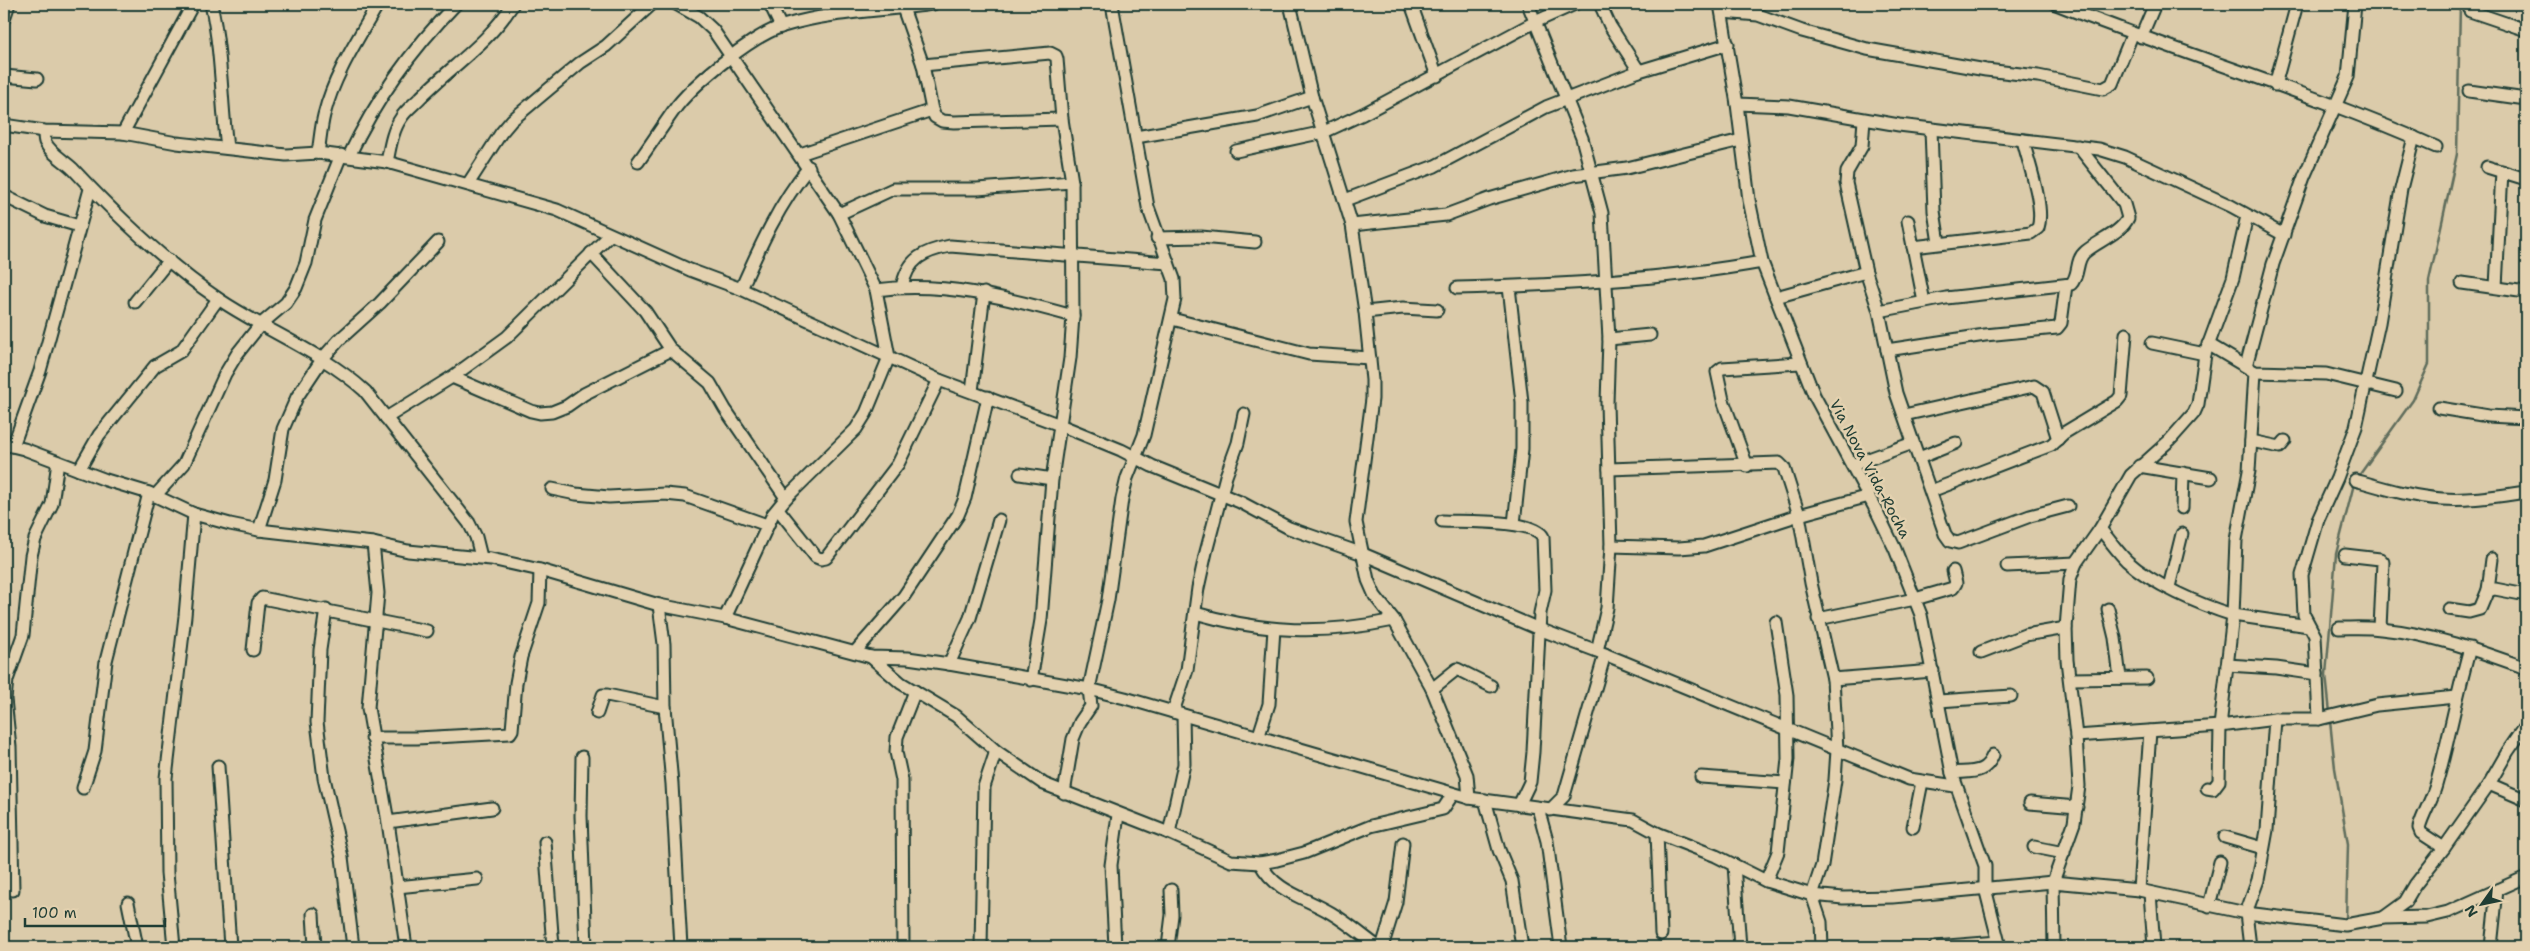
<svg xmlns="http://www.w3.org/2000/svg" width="2530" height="951" font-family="'Shantell Sans',sans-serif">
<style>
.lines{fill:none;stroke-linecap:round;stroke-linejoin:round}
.stream{stroke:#5f6d5c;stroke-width:2.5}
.street-casing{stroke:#1f3d34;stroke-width:15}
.street{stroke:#e3d1af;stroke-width:11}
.labels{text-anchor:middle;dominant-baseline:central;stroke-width:5;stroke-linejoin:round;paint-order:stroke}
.street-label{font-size:15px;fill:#1f3d34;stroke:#e3d1af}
</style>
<rect width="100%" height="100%" fill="#dbcbaa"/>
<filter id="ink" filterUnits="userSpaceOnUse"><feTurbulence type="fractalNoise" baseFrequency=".02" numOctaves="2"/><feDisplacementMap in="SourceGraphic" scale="10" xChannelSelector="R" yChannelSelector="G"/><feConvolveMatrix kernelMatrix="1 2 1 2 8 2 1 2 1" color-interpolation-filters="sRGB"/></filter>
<g filter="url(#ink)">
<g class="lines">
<!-- stream -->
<g class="stream">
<polyline points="2358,477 2413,400 2429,364 2429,281 2457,154 2460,4"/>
<polyline points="2330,713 2326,675 2336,554 2354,484"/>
<polyline points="2330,721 2335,768 2348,844 2346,921"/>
</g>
<!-- street casing -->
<g class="street-casing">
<g id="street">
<path d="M211 4C222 52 221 100 227 148"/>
<polyline points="676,4 699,17 713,30 839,214 876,290 889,357 866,413 856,429 786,498 773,514 725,618"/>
<polyline points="770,4 781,27"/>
<polyline points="1290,4 1312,97 1352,225 1365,312 1372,380 1372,399 1356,522 1368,580 1375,596 1394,620 1432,689 1467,775 1469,798"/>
<polyline points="1411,4 1437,76"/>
<polyline points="1528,4 1582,138 1602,213 1609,339 1607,403 1611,546 1607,608 1597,651"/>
<polyline points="1600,4 1610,26 1639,71"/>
<polyline points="1720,4 1737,104 1749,200 1762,262 1814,395 1877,512 1895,549 1921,615 1952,773 1985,866 1985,888 2000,947"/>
<path d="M2056 4C2181 54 2312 92 2436 147"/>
<polyline points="903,8 923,65 932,110 935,117 942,121 954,122 1062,119"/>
<polyline points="2470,11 2526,30"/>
<polyline points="1722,12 1758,15 1802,31 1867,49 1986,70 2038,76 2103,89 2112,84 2132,35"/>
<polyline points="4,19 9,4"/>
<polyline points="2141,37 2155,4"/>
<polyline points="923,65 1050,53 1056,56 1057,59 1062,119 1072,182 1073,316 1070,358 1052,479 1041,620 1031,680"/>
<polyline points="4,76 37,79"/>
<polyline points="2275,85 2297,4"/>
<polyline points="2469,91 2526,99"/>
<polyline points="1737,104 1789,106 1899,125 2099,149 2125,157 2231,206 2284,235"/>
<polyline points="1864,120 1862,146 1847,172 1846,183 1866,272 1879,311 1896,393 1945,534 1950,541 1958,543 2030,516 2068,506"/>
<polyline points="4,125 44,131 123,133 177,143 286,155 318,153 387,162 557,210 690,270 741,289 939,380 1060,425 1121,450 1152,466 1240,502 1289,528 1363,554 1539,629 1597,651 1909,779 1955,786"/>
<polyline points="1931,129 1934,211 1939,243"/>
<path d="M44 131C44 135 44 139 45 142 50 153 65 161 73 169 116 215 168 265 220 300 268 332 322 352 365 391L469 523 476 537 481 557"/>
<polyline points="123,133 193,4"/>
<polyline points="1136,137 1257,116 1312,97"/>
<polyline points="1236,151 1324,132 1363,114 1535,22 1575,4"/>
<path d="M318 153C320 141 321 127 324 115 334 75 358 39 378 4"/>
<polyline points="800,154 932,110"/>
<path d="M349 156C376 99 412 49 456 4"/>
<path d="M387 162C390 148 392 131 401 118 405 111 413 105 419 99 450 67 489 43 513 4"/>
<path d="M638 162C651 144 664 124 677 106 698 80 752 36 783 26 832 11 883 11 933 4"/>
<polyline points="2487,167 2526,179"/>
<polyline points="468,184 501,133 512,120 580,63 606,46 652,4"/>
<polyline points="4,196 45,216 79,226"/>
<polyline points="1345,200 1435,166 1546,107 1639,71 1728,44"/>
<polyline points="839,214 893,189 977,189 1072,182"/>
<polyline points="1908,221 1924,302"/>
<polyline points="1352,225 1446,215 1489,199 1573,175 1627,168 1741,140"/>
<polyline points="1157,238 1201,237 1255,242"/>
<path d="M1913 247 2031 233 2038 228C2045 207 2028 162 2023 140"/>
<polyline points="591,253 645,311 671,350 710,383 725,409 786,498"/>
<polyline points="2462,283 2526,292"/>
<path d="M902 287C908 258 924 251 950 246L1168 263"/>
<polyline points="1509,287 1522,402 1522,449 1514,524"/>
<polyline points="2496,287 2502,171"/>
<path d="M1457 288C1558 285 1662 280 1762 262"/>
<path d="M741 289C760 246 779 204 809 167"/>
<path d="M876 290C943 281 1008 298 1073 316"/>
<polyline points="1776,297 1866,272"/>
<polyline points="135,302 169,260"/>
<path d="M1879 311 1946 298 2071 284C2080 275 2075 260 2085 252 2098 241 2121 233 2128 218L2124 204 2078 146"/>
<polyline points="1365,312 1403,308 1437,310"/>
<polyline points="1172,319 1309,354 1370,358"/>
<polyline points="1609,339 1650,335"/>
<polyline points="2152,343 2205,354"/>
<polyline points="2208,344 2255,372 2326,374 2396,391"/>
<polyline points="1887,350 1985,335 2057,328 2061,323 2066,285"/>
<polyline points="2246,366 2273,264 2304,177 2348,77 2355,4"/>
<polyline points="2255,372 2249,471 2236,540 2233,615 2309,626"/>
<polyline points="452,377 531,411 540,413 552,412 567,406 584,394 671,350"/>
<polyline points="972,391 984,293"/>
<polyline points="2439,408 2488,416 2526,418"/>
<polyline points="1904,415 2034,386 2043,392 2058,439"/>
<polyline points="386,418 452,377 507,337 610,235"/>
<polyline points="2251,441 2280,447 2285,441"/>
<polyline points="4,444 24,449 106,480 149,493 194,514 230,524 259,530 373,543 408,551 491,559 540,570 659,605 725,618 871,657 908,658 949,664 1089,689 1125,698 1469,798 1633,820 1657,833 1716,856 1766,881 1812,895 1843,898 1893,897 2053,882 2139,890 2246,913 2345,925 2383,918 2427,917 2448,912 2526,877"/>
<polyline points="13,446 40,371 90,189"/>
<polyline points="1919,458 1956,443"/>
<polyline points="1852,465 1913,443"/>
<polyline points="1747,466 1723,400 1717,372 1722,368 1800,363"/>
<polyline points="2139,466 2211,478"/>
<polyline points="1609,469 1779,463 1784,468 1799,515 1811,583 1833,679 1837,750 1835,780 1822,865 1812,895 1821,922 1822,947"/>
<polyline points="79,470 99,435 155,366 181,351 218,299"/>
<polyline points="1020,474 1052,479"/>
<path d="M2355 480C2383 488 2412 497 2442 499 2470 501 2498 496 2526 492"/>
<polyline points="552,489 576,494 609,497 665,494 685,496 767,525"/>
<polyline points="1931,491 2051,445 2064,433 2117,401 2121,396 2126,334"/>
<polyline points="155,496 184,464 225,374 237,354 260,325 286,303 296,288 306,263 315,220 341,155"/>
<polyline points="2182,508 2183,473"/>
<polyline points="778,509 816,557 821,559 826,558 898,464 939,380"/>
<path d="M1442 521C1463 522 1534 519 1543 537L1545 590 1540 613 1533 752 1530 782 1519 805"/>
<path d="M2100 529C2109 539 2117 551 2127 561 2152 584 2200 605 2233 615L2220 726 2219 781 2213 789 2207 788"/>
<polyline points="259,530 275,480 283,429 297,397 323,358 339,340 380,303 438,242"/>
<polyline points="373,543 378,593 368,708 388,822 406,947"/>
<polyline points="1611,546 1679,548 1704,546 1799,515 1869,496"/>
<polyline points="2345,555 2380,559 2383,562 2380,628"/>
<polyline points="2007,566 2076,563"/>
<polyline points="2169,587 2182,534"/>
<polyline points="2488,590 2492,559"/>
<polyline points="659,605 664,644 665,707 672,784 681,947"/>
<polyline points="326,609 320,650 317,722 324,778 342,857 353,947"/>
<polyline points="2108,609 2115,638 2120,678"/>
<polyline points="2449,609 2469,612 2480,609 2488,590 2495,589 2526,595"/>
<path d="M1195 613C1265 633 1323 635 1394 620"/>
<polyline points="1818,619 1915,599 1953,588 1956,583 1953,571"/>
<path d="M2339 628C2353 628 2367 627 2381 629 2432 634 2479 651 2526 668"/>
<polyline points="253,650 258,603 262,598 427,631"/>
<polyline points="855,652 904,596 958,515 965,498 988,397"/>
<polyline points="1981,652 2025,635 2066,628"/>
<polyline points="871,657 901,683 956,716 996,751 1044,784 1169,833 1231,861 1260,863 1277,860 1304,853 1371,826 1443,809 1453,794"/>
<polyline points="949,664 970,618 999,520"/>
<polyline points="2227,665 2276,668 2317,674"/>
<polyline points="1833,679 1933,671"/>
<polyline points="2070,679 2147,678"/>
<polyline points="1432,689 1457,669 1491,686"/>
<polyline points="1939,701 2011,696"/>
<polyline points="1173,712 1187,670 1198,588 1206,552 1226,476 1238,443 1244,414"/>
<polyline points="597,713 603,695 607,695 665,707"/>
<polyline points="2319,719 2315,636 2304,615 2302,575 2318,520 2337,478 2356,427 2379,323 2401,189 2414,137"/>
<polyline points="1259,735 1269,704 1274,629"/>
<polyline points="2076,736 2220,726 2275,719 2319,719 2377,705 2456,697"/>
<polyline points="372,738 417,738 510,733 512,730 516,683 521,657 539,603 540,570"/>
<polyline points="582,757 581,816 586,947"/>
<polyline points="218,766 230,947"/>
<path d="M1952 773C1971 771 1985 775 1993 755"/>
<polyline points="1701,777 1785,783"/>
<polyline points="2489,784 2526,800"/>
<polyline points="83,788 95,751 106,661 149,493"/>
<polyline points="1064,793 1073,739 1080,722 1091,706 1089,689 1108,600 1122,499 1127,478 1144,435 1175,299 1174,279 1148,207 1112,4"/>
<polyline points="1485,800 1499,850 1512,881 1522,947"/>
<polyline points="2030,803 2077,807"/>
<polyline points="1538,808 1547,841 1561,947"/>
<polyline points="1550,810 1564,796 1605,654"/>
<polyline points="388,822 492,808"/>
<polyline points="1913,827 1922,782"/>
<polyline points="1169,833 1184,764 1183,715"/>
<polyline points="1657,833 1661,934"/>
<polyline points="2225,837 2263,848"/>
<polyline points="545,842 553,947"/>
<polyline points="2034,847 2064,853"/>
<path d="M2444 848 2421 833 2419 828C2423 813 2432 800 2436 785 2449 740 2457 693 2470 648"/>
<path d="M1260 863C1276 893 1305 897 1331 913 1348 923 1363 936 1378 947"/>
<polyline points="1734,865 1740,947"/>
<polyline points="1766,881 1778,852 1788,759 1787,695 1776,622"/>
<polyline points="397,887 477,879"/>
<polyline points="13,890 10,747 5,699 7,680 23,635 31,556 35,539 52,504 58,462"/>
<polyline points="2139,890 2150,731"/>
<polyline points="2150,893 2154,947"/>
<polyline points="128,903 137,947"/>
<polyline points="2209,906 2220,862"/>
<polyline points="313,914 315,947"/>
<polyline points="2383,918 2405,902 2415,885 2444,848 2489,784 2508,751 2526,725"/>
<polyline points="174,947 167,873 166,778 185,616 194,514"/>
<polyline points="903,947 902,780 896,752 897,737 915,691"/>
<polyline points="981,947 984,787 996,751"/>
<polyline points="1115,947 1111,865 1118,815"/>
<polyline points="1168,947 1172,915 1171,890"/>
<polyline points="1382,947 1396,902 1403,843"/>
<polyline points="1935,947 1998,942"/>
<polyline points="2054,947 2053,882 2074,823 2079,786 2076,736 2067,660 2066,628 2070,579 2076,563 2100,529 2131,475 2170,440 2194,413 2198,404 2205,354 2233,278 2247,216"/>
<polyline points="2250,947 2246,913 2258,880 2267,830 2275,719"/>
<polyline points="2491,947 2497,890"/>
</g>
</g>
<!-- street -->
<use href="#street" class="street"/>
</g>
</g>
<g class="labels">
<!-- street labels -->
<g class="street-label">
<text transform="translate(1870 469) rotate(62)">Via Nova Vida-Rocha</text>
</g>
</g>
<!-- margin -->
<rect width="2530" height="951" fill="none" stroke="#e3d1af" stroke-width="20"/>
<rect x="10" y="10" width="2510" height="931" fill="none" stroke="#1f3d34" stroke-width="2" filter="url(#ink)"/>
<!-- north arrow -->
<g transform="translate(2482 904) rotate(237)" stroke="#e3d1af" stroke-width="4" paint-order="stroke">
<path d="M0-4L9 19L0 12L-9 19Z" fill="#1f3d34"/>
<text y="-8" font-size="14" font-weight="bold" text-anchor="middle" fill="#1f3d34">N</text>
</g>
<!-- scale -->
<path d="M25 918v8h140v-8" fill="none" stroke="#1f3d34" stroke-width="2.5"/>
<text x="32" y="918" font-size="15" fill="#1f3d34" stroke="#e3d1af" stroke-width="4" paint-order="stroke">100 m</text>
</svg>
